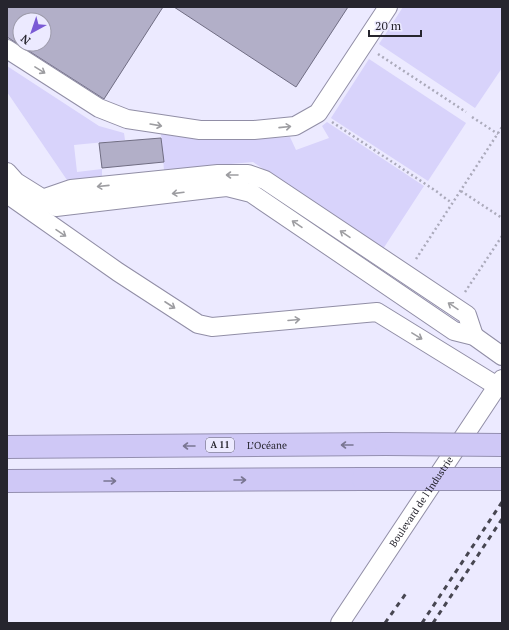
<svg xmlns="http://www.w3.org/2000/svg" width="509" height="630" font-family="'PT Serif',serif">
<style>
.green{fill:#d8d3fb}
.building{fill:#b2afc8;stroke:#706d83;fill-rule:evenodd}
.lines{fill:none;stroke-linecap:round;stroke-linejoin:round}
.minor-casing{stroke:#918ea6;stroke-width:20}
.highway-casing{stroke:#948fb0;stroke-width:24}
.path{stroke:#abaabb;stroke-width:2.5;stroke-dasharray:2 3;stroke-linecap:butt}
.minor{stroke:#fff;stroke-width:18}
.highway{stroke:#cfc8f6;stroke-width:22}
.rail{stroke:#474651;stroke-width:3;stroke-dasharray:5 5;stroke-linecap:butt}
.highway-bridge-casing{stroke:#948fb0;stroke-width:24;stroke-linecap:butt}
.highway-bridge{stroke:#cfc8f6;stroke-width:22}
.oneway{stroke:#9d9da1}
.oneway2{stroke:#7a7692}
.labels{text-anchor:middle;dominant-baseline:central;stroke-width:3;stroke-linejoin:round;paint-order:stroke}
.shield{fill:#eceaff;stroke:#61606d;stroke-width:1}
.shield-label{font-size:9px;font-weight:bold;fill:#26252e}
.street-label{font-size:10px;fill:#26252e;stroke:#eceaff}
</style>
<rect width="100%" height="100%" fill="#eceaff"/>
<!-- green -->
<g class="green">
<polygon points="403,7 502,7 502,68 475,108 379,44"/>
<polygon points="369,59 466,123 428,181 331,118"/>
<polygon points="7,66 99,126 124,133 125,140 74,145 77,172 102,169 102,177 67,180 7,92"/>
<path d="M327 122 424 186 383 249 253 162 164 170 161 134C204 141 247 140 290 137L296 150 329 138 322 126Z"/>
</g>
<!-- building -->
<g class="building">
<path d="M7 7H163L104 99 7 37ZM20 20H44V44H20Z"/>
<polygon points="174,7 348,7 296,87"/>
<polygon points="161,138 164,162 102,168 99,143"/>
</g>
<g class="lines">
<!-- minor casing -->
<g class="minor-casing">
<g id="minor">
<polyline points="7,49 99,108 127,119 200,130 254,130 295,126 318,113 388,7"/>
<polyline points="7,172 16,182 56,207 217,188 227,187 251,193 454,331 474,336 502,356"/>
<polyline points="7,194 118,272 198,324 212,327 377,312 497,386"/>
<polyline points="42,199 71,189 218,174 248,174 265,180 467,315 474,336"/>
<path id="s1" d="M340 623 502 379"/>
</g>
</g>
<!-- highway casing -->
<g class="highway-casing">
<g id="highway">
<path id="s2" d="M7 447 386 444"/>
<polyline points="7,481 363,479"/>
</g>
</g>
<!-- path -->
<g class="path">
<polyline points="378,54 466,112"/>
<polyline points="472,117 498,134"/>
<polyline points="332,122 439,193 441,195 452,203"/>
<polyline points="461,191 502,218"/>
<polyline points="416,259 502,127"/>
<polyline points="465,292 502,236"/>
</g>
<!-- minor -->
<use href="#minor" class="minor"/>
<!-- highway -->
<use href="#highway" class="highway"/>
<!-- rail -->
<g class="rail">
<polyline points="385,623 407,592"/>
<polyline points="422,623 502,502"/>
<polyline points="433,623 502,519"/>
</g>
<!-- highway-bridge casing -->
<g class="highway-bridge-casing">
<g id="highway-bridge">
<polyline points="386,444 502,445"/>
<polyline points="363,479 502,479"/>
</g>
</g>
<!-- highway-bridge -->
<use href="#highway-bridge" class="highway-bridge"/>
</g>
<!-- one-way arrows -->
<defs><path id="oneway-shaft" d="M-6 0H5M1.5-3L5.5 0L1.5 3" fill="none" stroke-width="1.6" stroke-linecap="round" stroke-linejoin="round"/></defs>
<g class="oneway">
<use href="#oneway-shaft" transform="translate(40 70) rotate(32)"/>
<use href="#oneway-shaft" transform="translate(156 125) rotate(10)"/>
<use href="#oneway-shaft" transform="translate(285 127) rotate(-6)"/>
<use href="#oneway-shaft" transform="translate(232 175) rotate(-180)"/>
<use href="#oneway-shaft" transform="translate(103 186) rotate(174)"/>
<use href="#oneway-shaft" transform="translate(178 193) rotate(173)"/>
<use href="#oneway-shaft" transform="translate(297 224) rotate(-146)"/>
<use href="#oneway-shaft" transform="translate(61 233) rotate(34)"/>
<use href="#oneway-shaft" transform="translate(345 234) rotate(-146)"/>
<use href="#oneway-shaft" transform="translate(170 305) rotate(33)"/>
<use href="#oneway-shaft" transform="translate(453 306) rotate(-146)"/>
<use href="#oneway-shaft" transform="translate(294 320) rotate(-5)"/>
<use href="#oneway-shaft" transform="translate(417 336) rotate(31)"/>
</g>
<g class="oneway2">
<use href="#oneway-shaft" transform="translate(347 445) rotate(180)"/>
<use href="#oneway-shaft" transform="translate(189 446) rotate(180)"/>
<use href="#oneway-shaft" transform="translate(240 480)"/>
<use href="#oneway-shaft" transform="translate(110 481)"/>
</g>
<g class="labels">
<!-- shield labels -->
<rect class="shield" x="206" y="438" width="28" height="14" rx="3"/>
<g class="shield-label">
<text x="220" y="445">A 11</text>
</g>
<!-- street labels -->
<g class="street-label">
<text stroke="none"><textPath href="#s2" startOffset="260">L’Océane</textPath></text>
<text stroke="none"><textPath href="#s1" startOffset="146">Boulevard de l'Industrie</textPath></text>
</g>
</g>
<!-- border -->
<rect width="509" height="630" fill="none" stroke="#26252e" stroke-width="16"/>
<!-- north arrow -->
<g transform="translate(32 32) rotate(220)"><circle r="19" fill="#eceaff" stroke="#9d9bab"/>
<path d="M0-3L7 15L0 10L-7 15Z" fill="#7a5ad5"/>
<text y="-6" font-size="11" font-weight="bold" text-anchor="middle" fill="#26252e">N</text>
</g>
<!-- scale -->
<path d="M369 30v6h52v-6" fill="none" stroke="#26252e" stroke-width="2"/>
<text x="375" y="30" font-size="12" fill="#26252e" stroke="#eceaff" stroke-width="3" paint-order="stroke">20 m</text>
</svg>
